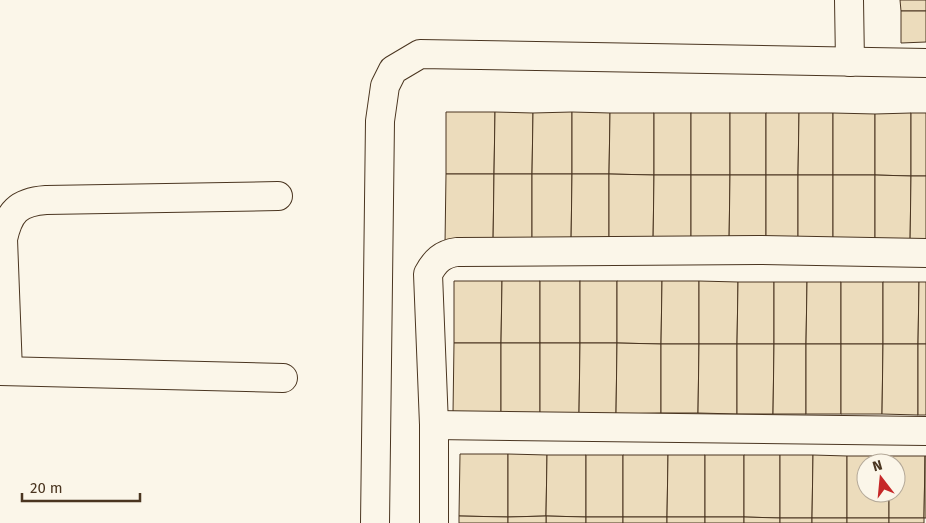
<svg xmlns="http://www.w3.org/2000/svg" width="926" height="523" font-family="'Fira Sans',sans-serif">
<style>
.building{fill:#ecdcbc;stroke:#4a3520}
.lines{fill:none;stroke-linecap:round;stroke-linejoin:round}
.minor-casing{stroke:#4a3520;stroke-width:30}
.minor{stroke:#fbf6e9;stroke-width:28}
</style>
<rect width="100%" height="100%" fill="#fbf6e9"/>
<!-- building -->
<g class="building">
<polygon points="900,0 926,0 926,11 901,11"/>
<polygon points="901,11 926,11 926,42 901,43"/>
<polygon points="446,112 495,112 494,174 446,174"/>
<polygon points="495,112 533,113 532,174 494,174"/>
<polygon points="572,112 572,174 532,174 533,113"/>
<polygon points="572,112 610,113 609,174 572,174"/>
<polygon points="610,113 654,113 654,175 609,174"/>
<rect x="654" y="113" width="37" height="62"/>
<rect x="691" y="113" width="39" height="62"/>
<rect x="730" y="113" width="36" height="62"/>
<polygon points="766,113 799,113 798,175 766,175"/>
<polygon points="799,113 833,113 833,175 798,175"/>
<polygon points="833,113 875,114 875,175 833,175"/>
<polygon points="911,113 911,176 875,175 875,114"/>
<rect x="911" y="113" width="15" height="63"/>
<polygon points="446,174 494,174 493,245 445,244"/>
<polygon points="494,174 532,174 532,244 493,245"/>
<polygon points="532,174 572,174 571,245 532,244"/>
<polygon points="572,174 609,174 609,245 571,245"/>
<polygon points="609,174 654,175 653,245 609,245"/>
<polygon points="654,175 691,175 691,245 653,245"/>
<polygon points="691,175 730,175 729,245 691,245"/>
<polygon points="730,175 766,175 766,245 729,245"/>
<polygon points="766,175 798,175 798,246 766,245"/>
<polygon points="798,175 833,175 833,245 798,246"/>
<rect x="833" y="175" width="42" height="70"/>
<polygon points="875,175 911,176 910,246 875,245"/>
<polygon points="911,176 926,176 926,246 910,246"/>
<polygon points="454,281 502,281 501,343 454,343"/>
<polygon points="502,281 540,281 540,343 501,343"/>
<rect x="540" y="281" width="40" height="62"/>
<rect x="580" y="281" width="37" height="62"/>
<polygon points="617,281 662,281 661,344 617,343"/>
<polygon points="662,281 699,281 699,344 661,344"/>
<polygon points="699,281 738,282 737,344 699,344"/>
<polygon points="738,282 774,282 774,344 737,344"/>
<polygon points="774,282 807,282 806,344 774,344"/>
<polygon points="807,282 841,282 841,344 806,344"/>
<rect x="841" y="282" width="42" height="62"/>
<polygon points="883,282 919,282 918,344 883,344"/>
<polygon points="919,282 926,282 926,344 918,344"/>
<polygon points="454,343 501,343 501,413 453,413"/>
<rect x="501" y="343" width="39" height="70"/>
<polygon points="540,343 580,343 579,413 540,413"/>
<polygon points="580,343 617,343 616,414 579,413"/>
<polygon points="617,343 661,344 661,413 616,414"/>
<polygon points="661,344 699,344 698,413 661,413"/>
<polygon points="699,344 737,344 737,414 698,413"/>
<polygon points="737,344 774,344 773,414 737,414"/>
<polygon points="774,344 806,344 806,414 773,414"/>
<rect x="806" y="344" width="35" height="70"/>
<polygon points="841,344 883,344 882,414 841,414"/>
<polygon points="883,344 918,344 918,415 882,414"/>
<rect x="918" y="344" width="8" height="71"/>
<polygon points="460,454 508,454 508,517 459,516"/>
<polygon points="508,454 547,455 546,516 508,517"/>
<polygon points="547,455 586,455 586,517 546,516"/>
<rect x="586" y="455" width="37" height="62"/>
<polygon points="623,455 668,455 667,517 623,517"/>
<polygon points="668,455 705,455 705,517 667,517"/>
<rect x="705" y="455" width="39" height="62"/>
<polygon points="744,455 780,455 780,518 744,517"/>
<polygon points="780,455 813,455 812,518 780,518"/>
<polygon points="813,455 847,456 847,518 812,518"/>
<polygon points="847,456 889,456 889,463 866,463 866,493 889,493 889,518 847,518"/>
<polygon points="889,456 925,456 924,518 889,518 889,493 896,493 896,463 889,463"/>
<polygon points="925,456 926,456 926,518 924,518"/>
<polygon points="459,516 508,517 508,523 459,523"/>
<polygon points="546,516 586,517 586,523 546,523"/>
<polygon points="546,516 546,523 508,523 508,517"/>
<rect x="586" y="517" width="37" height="6"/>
<rect x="623" y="517" width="44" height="6"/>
<rect x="667" y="517" width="38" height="6"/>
<rect x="705" y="517" width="39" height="6"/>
<polygon points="744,517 780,518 780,523 744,523"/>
<rect x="780" y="518" width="32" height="5"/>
<rect x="812" y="518" width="35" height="5"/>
<rect x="847" y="518" width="42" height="5"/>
<rect x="889" y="518" width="35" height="5"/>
</g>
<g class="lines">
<!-- minor casing -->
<g class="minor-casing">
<g id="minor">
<polyline points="849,0 850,62"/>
<polyline points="0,371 283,378"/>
<path d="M8 371 3 239C9 212 18 202 46 200L278 196"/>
<polyline points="434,425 926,431"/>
<polyline points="375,523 380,121 385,86 393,70 420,54 926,63"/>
<path d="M434 523V425L428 274C435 261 442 254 457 252L758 250 926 253"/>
</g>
</g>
<!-- minor -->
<use href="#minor" class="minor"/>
</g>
<!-- north arrow -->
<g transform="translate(881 478) rotate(344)"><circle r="24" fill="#fbf6e9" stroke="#b4a999"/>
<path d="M0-4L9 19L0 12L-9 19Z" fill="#c62828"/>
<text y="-8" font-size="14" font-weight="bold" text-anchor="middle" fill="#4a3520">N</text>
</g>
<!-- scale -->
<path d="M22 493v8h118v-8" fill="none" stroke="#4a3520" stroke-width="2.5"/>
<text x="30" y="493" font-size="15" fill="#4a3520" stroke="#fbf6e9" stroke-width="4" paint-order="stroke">20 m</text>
</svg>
